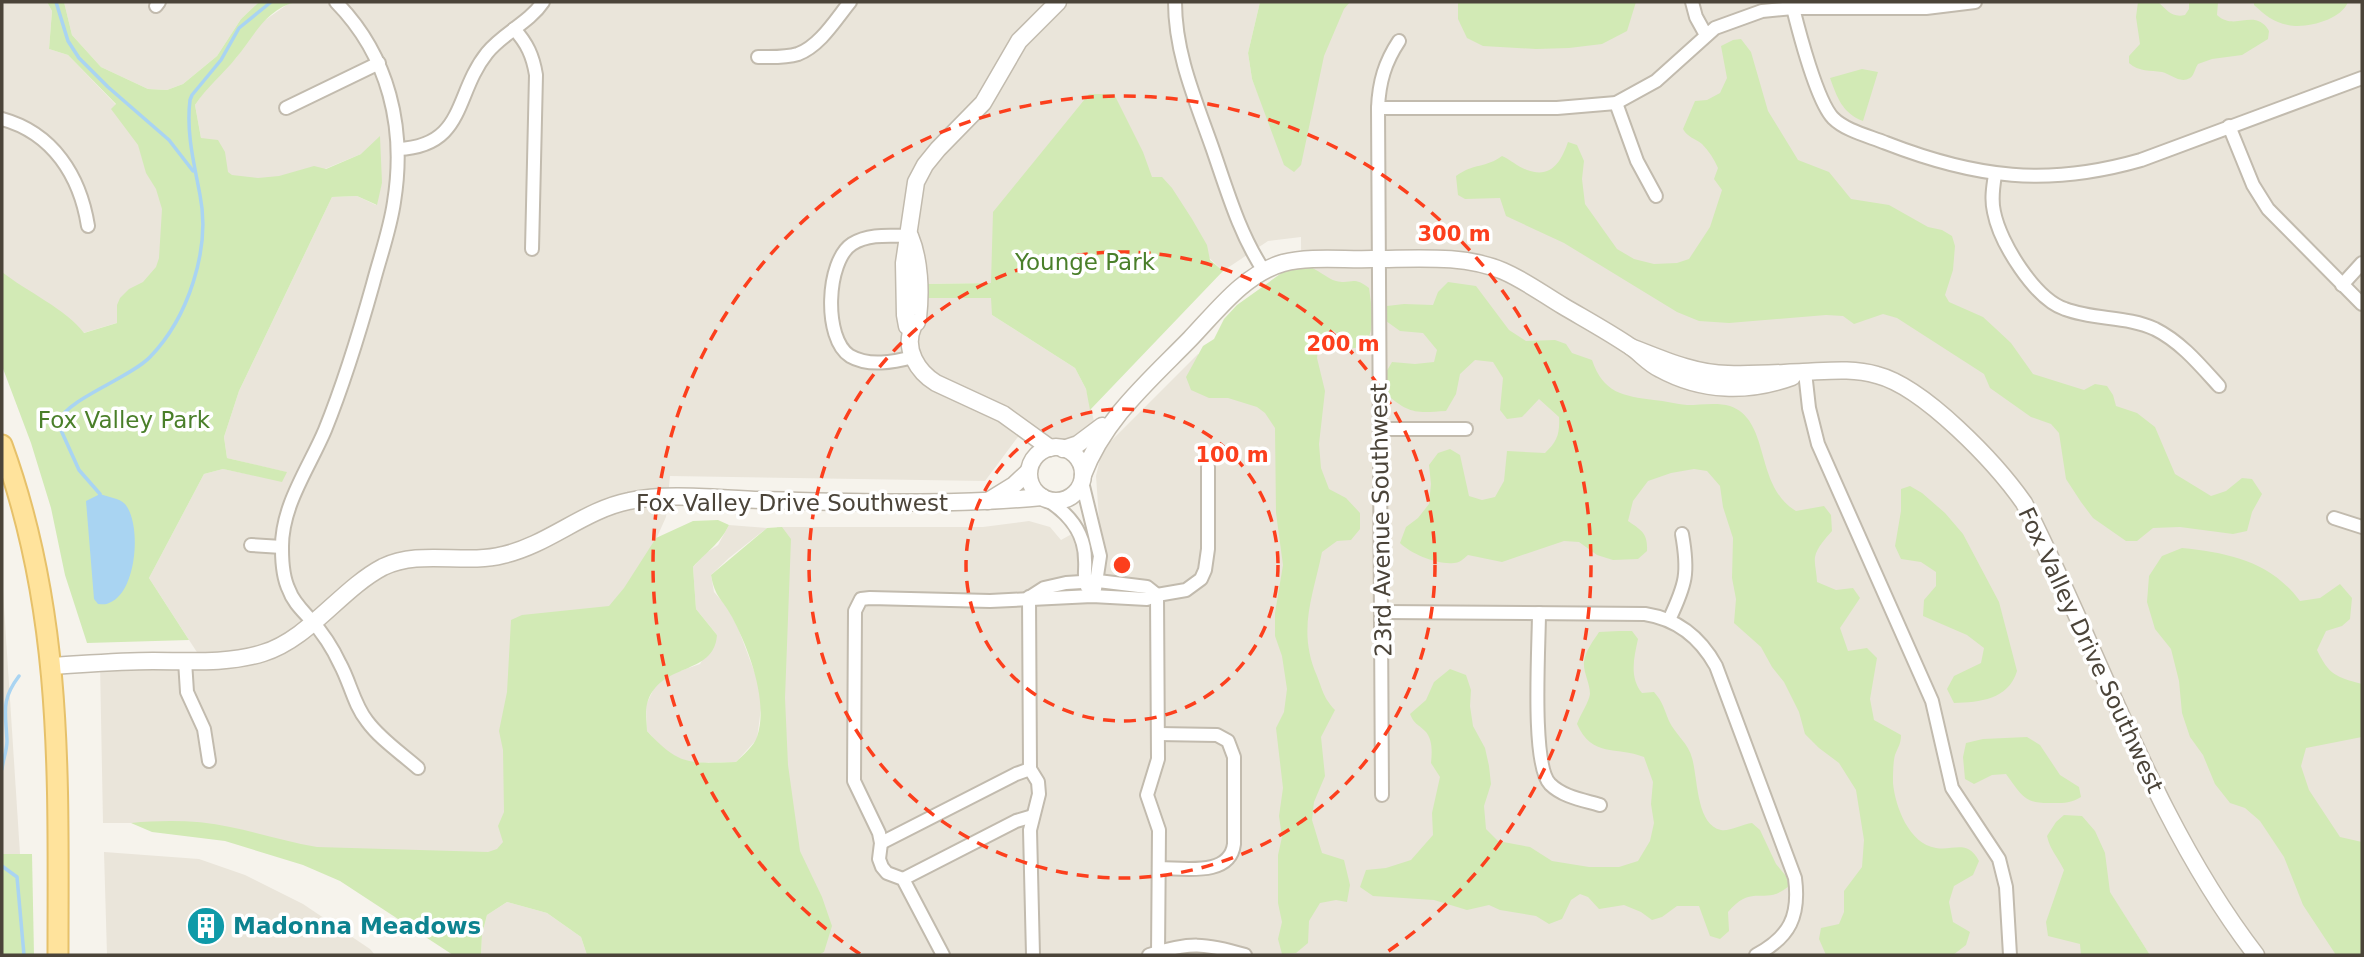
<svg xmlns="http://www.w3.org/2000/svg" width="2364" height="957" font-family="'DejaVu Sans',sans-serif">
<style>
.residential{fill:#eae5da}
.green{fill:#d2eab5}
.water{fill:#a9d4f2}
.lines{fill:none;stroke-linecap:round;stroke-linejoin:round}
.stream{stroke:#a9d4f2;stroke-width:3.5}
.minor-casing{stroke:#c2bbae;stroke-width:16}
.tertiary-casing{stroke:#c2bbae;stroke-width:19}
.primary-casing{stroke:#e6c16a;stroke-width:23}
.minor{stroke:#fff;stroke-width:12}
.tertiary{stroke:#fff;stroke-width:16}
.primary{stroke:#ffe39c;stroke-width:19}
.ring{fill:none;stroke:#fc3f1d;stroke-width:3.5;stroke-dasharray:12 9}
.labels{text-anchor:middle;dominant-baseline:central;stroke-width:7;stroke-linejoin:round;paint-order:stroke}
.park-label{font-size:23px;fill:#4a7f2a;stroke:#fff}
.street-label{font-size:23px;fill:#4b4439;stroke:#fff}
.culture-label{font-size:23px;font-weight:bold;fill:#0d838f;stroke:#fff;text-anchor:start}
.centre{fill:#fc3f1d;stroke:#fff;stroke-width:3.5}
.ring-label{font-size:21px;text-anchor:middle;font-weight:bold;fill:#fc3f1d;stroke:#fff;stroke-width:7;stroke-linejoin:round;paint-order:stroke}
</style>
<rect width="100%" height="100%" fill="#f6f3ec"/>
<!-- residential -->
<g class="residential">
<polygon points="2,2 47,2 52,11 49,49 68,55 147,137 171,190 165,265 130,319 50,343 2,335"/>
<polygon points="64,2 259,2 241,19 217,56 183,84 167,90 148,89 101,67 72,35"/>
<polygon points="296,2 1260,2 1248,53 1252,79 1276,139 1300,2 2362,2 2362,955 2150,955 2094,868 2094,955 819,955 824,952 776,864 777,527 983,527 1029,521 1050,527 1061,540 1099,519 1096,476 1100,459 1109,443 1198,354 1302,422 1301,237 1268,241 1223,271 1167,218 991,283 927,284 928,298 992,298 992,315 1075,368 1086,389 1096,429 1056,446 1023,430 985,481 670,476 666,517 514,857 317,853 143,823 103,823 100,663 202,660 149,578 204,474 223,469 282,481 286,472 227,458 224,437 239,391 332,197 357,196 376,205 382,182 361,154 291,183 235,189 206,165 195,105 208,86 236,58 258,25 288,4"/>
<polygon points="729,525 767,528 729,558 711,575 714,592 727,607 738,628 759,684 761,708 757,739 736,762 692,763 668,754 647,731 646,705 656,684 674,673 700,664 717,635 696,609 693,567 706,553 718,545"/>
<polygon points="2,576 20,854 2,854"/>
<polygon points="104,852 199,859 245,875 303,904 370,949 375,955 107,955"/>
<polygon points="507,902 547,913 581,937 587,955 481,955 482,935 487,915"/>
</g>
<!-- green -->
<g class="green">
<path d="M47 2H64L72 35 101 67 148 89 167 90 183 84 217 56 241 19 259 2H296C266 9 254 36 236 58 223 74 207 87 195 105L201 138 218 140 225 152 228 172 232 175 258 178 279 176 314 166 326 169 361 154 380 136 382 183 377 205 357 196 332 197 239 391 224 437 227 458 287 472 282 482 223 469 204 474 149 578 189 640 87 643 65 575 51 508 31 443 2 366V272C26 291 66 309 84 333L117 323V305L120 298 129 289 143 282 156 267 159 258 162 209 156 189 146 173 138 145 111 109 116 104 68 55 49 49 52 11Z"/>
<polygon points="1260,2 1350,2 1344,9 1324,56 1301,165 1294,172 1284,165 1252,79 1248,53"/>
<polygon points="1458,2 1636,2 1627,31 1602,44 1569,48 1536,49 1483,46 1467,38 1458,19"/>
<path d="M2138 2H2158C2167 10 2172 18 2185 15L2189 9V2H2218L2217 15C2235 32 2255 7 2269 31L2268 39 2242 55 2212 59 2198 64C2195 68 2194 76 2190 78 2180 84 2171 74 2162 72 2150 70 2139 72 2129 63V56L2140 44 2136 17Z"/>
<path d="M2254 2H2348C2341 20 2306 29 2288 25 2273 22 2265 15 2254 5Z"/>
<path d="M1741 39 1751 52 1768 111 1798 160 1829 172 1851 199 1889 205 1928 227 1942 230 1952 236 1955 246 1953 270 1945 295 1949 302 1983 317 1995 328 2011 343 2033 374 2084 390 2095 384 2107 386 2113 395 2116 406 2137 413 2155 427 2175 474 2211 496 2226 491 2242 478 2252 479 2262 494 2252 512 2247 531 2233 534 2180 527 2153 528 2137 541H2126L2093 518 2081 502 2066 479 2059 433 2051 424 2031 417 1990 388 1984 374 1897 318 1883 314 1854 324 1843 316 1826 315 1729 323 1699 321 1677 312 1564 243 1506 216 1500 198 1465 199 1458 195 1456 176C1474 163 1486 168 1502 156 1511 160 1518 167 1527 170 1551 179 1561 162 1568 142L1577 145 1584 161 1582 179 1585 204 1617 249 1634 259 1654 264 1677 263 1689 259 1710 227 1722 190 1714 179 1718 168C1714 159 1709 151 1702 144 1695 138 1688 138 1683 129L1695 101 1707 100 1720 93 1727 78 1721 46 1733 40Z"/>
<path d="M1862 69 1878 72 1863 121C1842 113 1837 97 1830 78Z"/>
<polygon points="1089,94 1114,94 1143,152 1152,177 1162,177 1172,188 1192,219 1207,245 1210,260 1223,271 1090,410 1086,389 1075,368 992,315 991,298 927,298 927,284 991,283 993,212"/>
<path d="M1306 265C1317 269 1328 279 1336 281 1352 285 1352 275 1369 288 1372 310 1380 353 1345 348L1340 336 1334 331 1319 342 1317 358 1325 391 1319 444 1321 468 1329 489 1346 498 1360 513V529L1351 540 1337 541 1322 552C1313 597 1297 630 1317 676 1323 691 1323 697 1335 710L1321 737 1325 776 1314 802 1312 820 1322 853 1344 860 1350 885 1347 902 1336 900 1320 903 1309 921 1308 943 1296 953 1282 954 1278 939 1282 922 1278 903V855L1282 837 1279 816 1283 788 1276 728 1284 712 1287 689 1282 656 1275 636V613L1283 565 1276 513 1275 428 1265 413 1257 407 1228 398H1209L1191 390 1186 377 1203 346 1214 339 1224 319 1237 305 1290 267Z"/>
<path d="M1448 282 1476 286 1509 330 1526 341 1555 340 1566 344 1572 353 1592 360C1603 393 1623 396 1654 400 1665 401 1676 404 1687 405 1700 405 1717 402 1730 406 1771 420 1754 486 1796 511L1824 506 1831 515 1832 531C1826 538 1817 547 1815 557 1814 564 1817 574 1817 582L1836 590 1853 588 1860 598 1840 628 1848 651 1867 648 1877 658 1870 699 1874 720 1901 735C1901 744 1898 747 1895 755 1893 762 1893 775 1893 783 1895 806 1909 844 1936 848 1954 851 1967 839 1979 861L1973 875 1954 886 1949 902 1953 922 1970 932 1966 945 1953 955H1826L1819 939 1821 928 1839 924 1844 912V891L1862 867 1864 840 1856 790 1839 763 1819 748 1805 734 1799 712 1784 682 1772 667 1761 647 1734 623 1736 599 1732 578 1733 538 1723 507 1720 486 1707 471 1694 469 1671 473 1648 481 1633 501 1628 521C1641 530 1648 533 1647 551L1638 559 1613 560 1597 555 1579 542 1564 541 1502 562 1468 555C1463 559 1460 563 1454 563 1438 565 1411 554 1400 543L1406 527 1418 518 1429 504 1431 484 1429 465 1438 453 1450 449 1460 455 1469 496 1482 500 1495 497 1504 481 1507 451 1545 453C1557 442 1560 434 1559 417L1539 399 1522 417 1507 419 1500 410 1503 378 1493 362 1475 360 1460 374 1456 394 1446 411C1414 413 1409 414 1384 392L1385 374 1392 362 1415 364 1434 362 1437 350 1423 333 1400 331 1386 321 1387 306 1404 304 1433 305 1438 292Z"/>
<path d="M1910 486 1922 493 1945 513 1963 534 1999 602 2017 671C2008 700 1980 702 1954 703L1947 689 1954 676 1981 663 1984 648 1967 635 1923 616 1924 600 1936 586V572L1921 562 1901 559 1895 546 1901 511V489Z"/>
<path d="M718 520 729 525C719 545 707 551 693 567L696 609 717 635C714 677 659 661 647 704 645 712 647 723 647 731 680 767 690 763 736 762 743 755 754 746 757 737 769 702 749 649 732 617 722 598 715 598 711 575L767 528 782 527 791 539 785 698 788 765 800 851 822 897 832 926 824 952 819 955H587L581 937 547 913 507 902 487 915 482 935 481 955H453L340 881 303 865 225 841 152 832 131 823C164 820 198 820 230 827 260 833 287 842 317 847L488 852 497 849 503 842 498 826 504 812 503 750 499 731 507 692 511 620 522 615 609 606 624 588 656 538 693 521Z"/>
<path d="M2182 548C2229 553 2270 561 2300 601L2320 598 2340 584 2352 598 2350 619 2342 626 2326 631 2317 650C2329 675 2336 677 2362 684V737L2306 748 2301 766 2309 790 2340 837 2362 842V955H2336L2303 905 2284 857 2260 821 2245 808 2230 803 2215 784 2203 755 2190 737 2182 713 2179 681 2171 649 2155 629 2147 602 2149 576 2162 556Z"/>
<path d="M1619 631H1632L1638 639C1634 658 1629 677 1642 693L1654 692C1663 702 1664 709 1669 721 1675 734 1689 744 1692 758 1698 778 1696 825 1721 830 1728 832 1743 824 1752 823L1760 830 1776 864 1786 876 1789 886C1765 907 1753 882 1728 912L1729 931 1720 939 1710 936 1699 906H1677L1662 917 1652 920 1641 912 1624 905 1599 909 1588 897 1580 894 1571 900 1562 919 1549 924 1536 916 1500 910 1489 905 1467 910 1434 900 1373 896 1360 887 1366 870 1386 868 1411 860 1433 835 1432 813 1440 777 1431 763C1432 753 1433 739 1425 731 1418 724 1414 724 1410 714L1426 700 1434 682 1450 669 1466 675 1471 690 1470 706 1473 726 1485 748 1489 766 1491 784 1484 806 1486 829 1498 841 1530 847 1552 861 1589 867H1619L1638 861 1650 841 1654 823 1651 804 1653 782 1644 757C1616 746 1592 758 1577 724 1580 715 1589 702 1590 694 1590 683 1583 672 1584 662 1585 651 1594 640 1599 632Z"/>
<path d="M2027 737 2040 745 2060 775 2079 787 2081 797C2071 803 2065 803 2054 803 2024 804 2023 797 2006 774L1992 775 1974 784 1965 779 1963 757 1966 743 1983 739Z"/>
<path d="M2064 815 2082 816 2095 831 2105 853 2110 892 2150 955H2081L2080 944 2048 936 2046 922 2064 870C2058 857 2050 850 2047 836L2056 822Z"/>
<polygon points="2,854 32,854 34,955 2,955"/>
</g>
<!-- water -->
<path class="water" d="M100 494C108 497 119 498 125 504 142 524 137 593 109 603 106 605 102 604 98 604L94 599 86 501Z"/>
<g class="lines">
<!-- stream -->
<g class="stream">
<polyline points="56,2 68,41 79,58 108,87 169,140 193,171"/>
<path d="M100 494 79 470 60 428 59 421C67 399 130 378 150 357 188 318 211 249 200 195 194 163 186 133 190 100L192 95 221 60 239 28 271 2"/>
<path d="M2 769C3 760 7 750 7 741 6 713 0 701 19 676"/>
<polyline points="2,866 17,877 24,955"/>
</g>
<!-- minor casing -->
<g class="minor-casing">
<g id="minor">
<path d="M336 2C389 56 406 128 394 202 390 230 380 257 373 284 359 334 344 383 325 430 309 468 281 506 282 549 282 562 283 578 289 590 293 602 303 611 311 620 322 632 333 649 340 664 350 682 354 705 367 721 380 739 401 753 418 768"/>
<path d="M1175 2C1175 53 1195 99 1212 147 1227 190 1239 233 1264 271"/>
<polyline points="1692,2 1696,17 1706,35"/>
<polyline points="156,6 159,2"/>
<path d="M1793 8C1799 32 1817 101 1833 118 1846 131 1869 136 1886 143 1976 178 2047 187 2141 160L2362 78"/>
<path d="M514 29C527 43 533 56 536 75L532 249"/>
<path d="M758 57C771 57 785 58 798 54 820 46 836 19 850 2"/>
<polyline points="1616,103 1637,161 1656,196"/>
<polyline points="286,108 379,63"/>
<polyline points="1378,108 1557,108 1616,103 1656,81 1715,28 1762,11 1793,8 1926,8 1975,2"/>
<path d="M2 119C53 133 80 176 88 226"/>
<polyline points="2229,126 2253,185 2268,209 2362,304"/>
<path d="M398 149C466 146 454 94 487 53 503 33 529 23 543 2"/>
<path d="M1995 175C1993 187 1991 200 1994 212 2000 243 2035 299 2065 309 2094 320 2127 316 2155 329 2181 342 2200 365 2219 386"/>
<path d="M910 236C891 236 869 233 852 244 826 261 823 339 850 356 869 367 894 362 913 357"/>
<polyline points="2342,285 2362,263"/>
<polyline points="1805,372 1809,408 1818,444 1932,701 1952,788 1999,859 2006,887 2010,955"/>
<polyline points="1380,429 1466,429"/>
<polyline points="1082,482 1100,556 1095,589"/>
<path d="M1049 501C1070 515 1085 533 1085 560 1086 569 1083 579 1087 587"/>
<polyline points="2334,518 2362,527"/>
<polyline points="251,545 282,547"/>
<polyline points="1157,595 1158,759 1147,795 1159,830 1158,955"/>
<polyline points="1029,597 1030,769 1038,782 1039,794 1030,830 1033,955"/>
<polyline points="1030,597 1044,588 1066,583 1098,581 1147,587 1157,595"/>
<path d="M1382 612 1645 614C1677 619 1700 637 1716 666L1795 878C1800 916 1790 937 1756 955"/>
<path d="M1539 613C1539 645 1531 765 1550 784 1563 797 1583 800 1600 805"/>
<path d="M1669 620C1686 584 1689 573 1682 534"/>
<polyline points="185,661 187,692 204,729 209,761"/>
<path d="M1158 734 1217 735 1228 741 1234 757V844C1230 877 1184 868 1159 868"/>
<path d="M1382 795 1378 108C1379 82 1385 62 1399 41"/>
<polyline points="881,843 1016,774 1030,769"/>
<polyline points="903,879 1016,821 1033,816"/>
<polyline points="943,955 903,879 887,873 882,867 879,859 881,843 879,833 854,781 855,611 861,599 870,598 990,601 1092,596 1147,599 1157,595 1186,590 1201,579 1205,570 1208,549 1208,467"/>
<path d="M1149 955C1189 942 1205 943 1245 955"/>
</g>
</g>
<!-- tertiary casing -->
<g class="tertiary-casing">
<g id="tertiary">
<path d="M910 236C920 260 921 292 918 318 916 327 917 318 913 327 903 349 918 372 936 383L1003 414 1050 448"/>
<polyline points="912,328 907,326 905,315 904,263 916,182 925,165 938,149 983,103 1019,41 1058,2"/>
<path d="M1631 347C1662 359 1695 374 1728 374 1753 375 1778 373 1803 372 1829 371 1852 368 1877 375 1924 387 1996 463 2024 503 2101 654 2152 820 2256 955"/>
<circle cx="1056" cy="474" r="27"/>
<polyline points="1063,449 1078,444 1102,426"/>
<path d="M1083 475C1104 419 1149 381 1190 339 1216 312 1244 274 1283 263 1310 256 1344 260 1372 259 1415 259 1463 254 1503 271 1524 280 1543 294 1563 306 1585 319 1609 332 1631 347 1641 354 1649 364 1660 369 1702 392 1748 393 1792 377"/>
<polyline points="988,501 1014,485 1029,471"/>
<path d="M52 666C86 664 119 661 153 661 189 661 228 664 263 653 309 639 341 589 383 567 420 549 464 565 503 555 548 545 584 510 629 501 669 492 720 499 761 500 855 502 948 506 1042 497"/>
</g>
</g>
<!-- primary casing -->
<g class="primary-casing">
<path id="primary" d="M2 445C64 615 58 778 58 955"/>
</g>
<!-- minor -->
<use href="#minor" class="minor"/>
<!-- tertiary -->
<use href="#tertiary" class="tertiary"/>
<!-- primary -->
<use href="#primary" class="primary"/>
</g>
<!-- distance rings -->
<g class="ring">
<circle cx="1122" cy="565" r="156"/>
<circle cx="1122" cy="565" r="313"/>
<path d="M860 954A469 469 0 1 1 1384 954"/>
</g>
<!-- icons -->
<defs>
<g id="building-disc" transform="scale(2.0125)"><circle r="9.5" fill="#0f9aa8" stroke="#fff"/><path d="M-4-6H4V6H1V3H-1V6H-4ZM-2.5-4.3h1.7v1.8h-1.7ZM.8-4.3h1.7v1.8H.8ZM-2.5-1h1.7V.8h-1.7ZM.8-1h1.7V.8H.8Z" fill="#fff"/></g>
</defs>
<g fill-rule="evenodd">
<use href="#building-disc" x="206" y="926"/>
</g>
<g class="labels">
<!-- park labels -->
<g class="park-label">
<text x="1085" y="262">Younge Park</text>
<text x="124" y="420">Fox Valley Park</text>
</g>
<!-- street labels -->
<g class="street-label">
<text x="792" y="503">Fox Valley Drive Southwest</text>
<text transform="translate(1381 520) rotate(-91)">23rd Avenue Southwest</text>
<text transform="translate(2091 650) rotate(65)">Fox Valley Drive Southwest</text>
</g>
<!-- culture labels -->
<g class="culture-label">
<text x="233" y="926">Madonna Meadows</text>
</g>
</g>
<circle cx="1122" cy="565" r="10" class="centre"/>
<g class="ring-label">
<text x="1454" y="241">300 m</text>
<text x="1343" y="351">200 m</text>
<text x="1232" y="462">100 m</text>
</g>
<!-- border -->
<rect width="2364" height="957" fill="none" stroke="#4b4439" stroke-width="7"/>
</svg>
